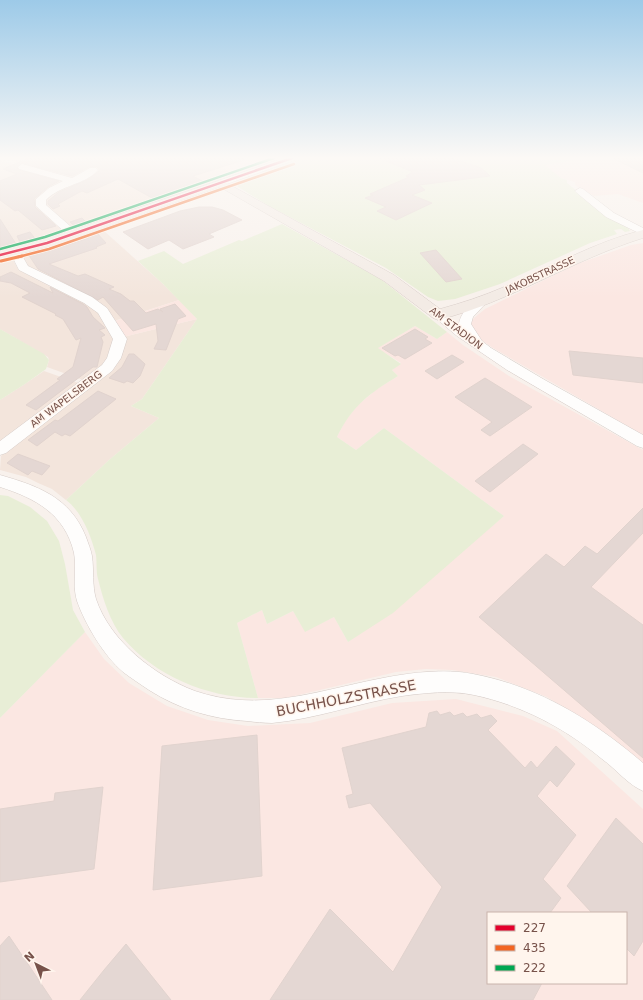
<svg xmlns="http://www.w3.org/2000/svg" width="643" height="1000" font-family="'DejaVu Sans',sans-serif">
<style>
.residential{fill:#f3e5dc}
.commercial{fill:#fbe7e2;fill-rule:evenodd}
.green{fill:#e8eed6}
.building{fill:#e4d7d3;stroke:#e1d3ce}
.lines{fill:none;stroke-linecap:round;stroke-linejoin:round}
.minor-casing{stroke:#d6ccc8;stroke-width:1}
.major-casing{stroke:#d9cec9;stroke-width:1}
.minor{fill:#fefdfc;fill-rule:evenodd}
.major{fill:#f3ebe5;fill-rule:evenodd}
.bus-1-casing{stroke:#fff5ed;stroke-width:4}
.bus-2-far1-casing{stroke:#fff5ed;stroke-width:4}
.bus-2-casing{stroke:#fff5ed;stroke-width:5}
.bus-3-casing{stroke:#fff5ed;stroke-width:4}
.bus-1{stroke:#e4002b;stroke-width:2.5}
.bus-2-far1{stroke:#f26522;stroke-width:2.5}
.bus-2{stroke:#f26522;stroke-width:3}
.bus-3{stroke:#00a651;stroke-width:2.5}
.labels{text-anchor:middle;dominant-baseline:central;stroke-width:3;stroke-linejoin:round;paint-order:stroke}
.far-street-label{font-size:10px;fill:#77524a;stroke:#fff5ed}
.near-street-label{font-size:14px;fill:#77524a;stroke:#fff5ed}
</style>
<rect width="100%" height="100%" fill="#f8f1ec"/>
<!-- residential -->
<g class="residential">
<polygon points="4,158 203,158 235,174 81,227 74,228 71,228 44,206 46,197 76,182"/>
<polygon points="0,160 66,181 38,199 62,228 60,233 41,240 0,251"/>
<polygon points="103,230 163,284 179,300 114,321 26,267 20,256"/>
<polygon points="12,258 18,269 68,295 89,304 98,312 113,337 113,345 108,361 86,381 47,367 49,360 48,357 0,329 0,261"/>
<polygon points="197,319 142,399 131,406 159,418 109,460 66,500 52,489 38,483 26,477 0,470 1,456 17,441 99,379 123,337"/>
<polygon points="44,371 81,384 0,444 0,400 25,384"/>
</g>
<!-- commercial -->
<g class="commercial">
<polygon points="203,158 280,158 235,174"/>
<polygon points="566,158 643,158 643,203 618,194 594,196 589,193 584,192 575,185 575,182 561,178 544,165 569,161"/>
<polygon points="643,243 643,435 493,348 477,337 471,323 474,318 485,309 577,264 631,245"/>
<polygon points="179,300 197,319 123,337 115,321"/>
<polygon points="415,326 437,339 447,332 463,345 509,376 643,450 643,764 610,736 547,697 496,677 452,670 426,669 396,672 286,698 258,698 237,623 262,610 267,624 293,611 305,631 334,617 348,642 504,516 384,428 356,450 337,437 345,421 358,405 377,389 398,376 392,370 401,363 377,348"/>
<path d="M85 632 104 659 129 683 167 706 208 720 248 726 310 723 392 703 456 699 523 716 557 731 643 809V1000H0V718ZM488 913H626V983H488Z"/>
</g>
<!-- green -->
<g class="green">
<polygon points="303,158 566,158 570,161 545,165 561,178 567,180 567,183 609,217 627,226 630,231 625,232 621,229 614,230 617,234 590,243 500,284 455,299 438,301 428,297 386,268 269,206 235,185 237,182"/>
<path d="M282 224 382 280 447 332 437 339 415 326 378 348 401 364 392 370 398 376C370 393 352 406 337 437L356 450 384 428 504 516 393 613 348 642 334 617 305 632 293 611 267 624 262 610 237 623 258 698C208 698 155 676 123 638 110 622 103 599 98 579 96 572 97 563 96 555 91 536 82 512 66 500L109 460 159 418 131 406 142 399 197 319 163 284 138 261 164 251 183 264 239 240 242 241Z"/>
<polygon points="0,329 44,354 49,360 46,369 25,384 0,400"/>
<polygon points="0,495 8,496 30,507 47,521 59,541 65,564 73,610 85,632 0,718"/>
</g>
<!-- building -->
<g class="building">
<polygon points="29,158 243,158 244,160 193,176 202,181 152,198 118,179 87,193 82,191 78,193 58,204 60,206 53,209 48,204 48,201 59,192 87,180 99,171 99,169 96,166 89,167 72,176 21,163 17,167 19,170 59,181 48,187 34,199 35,207 56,226 42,230 18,210 15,211 0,200 0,181 17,174 3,169"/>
<polygon points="379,158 453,158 481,168 490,176 419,185 425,190 412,195 432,203 396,220 377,211 386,207 365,198 373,195 370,194 409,177 406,176 413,172"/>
<polygon points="612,158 643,158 643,173"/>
<polygon points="199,207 212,207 223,210 242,220 209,234 214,237 183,249 169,240 148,249 123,232 180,211"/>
<polygon points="82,218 87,223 76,227 70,222"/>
<polygon points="0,219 16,244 0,248"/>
<polygon points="30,232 36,240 21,244 17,236"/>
<polygon points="96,232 106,243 96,247 97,248 49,264 78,276 85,274 114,287 109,289 121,294 130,301 134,301 146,313 158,309 163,312 160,309 175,304 186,316 178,319 166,350 154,349 158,341 156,324 133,331 103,297 98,300 38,269 28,254 43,250 45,252 77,242 89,238 86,235"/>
<polygon points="436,250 462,279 446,282 420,253"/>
<polygon points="11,272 53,293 50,287 83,304 87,307 93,317 105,328 99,330 105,335 101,337 103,342 97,367 93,367 36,410 26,405 60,380 57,379 73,367 81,338 76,340 63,319 55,315 56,314 22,297 30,293 11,283 0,281 0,277"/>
<polygon points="415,329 428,337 425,339 432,343 405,359 398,355 395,356 382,348"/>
<polygon points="569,351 643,358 643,383 573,375"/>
<polygon points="129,354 134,354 145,364 140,376 133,383 127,381 124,383 109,378 122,367"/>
<polygon points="452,355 464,362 437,379 425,371"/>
<polygon points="485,378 532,407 490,436 481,430 492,422 455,397"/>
<polygon points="98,391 116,399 70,436 65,434 62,436 55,432 37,446 28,440 55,420 58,421"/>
<polygon points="523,444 538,454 490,492 475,481"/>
<polygon points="18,454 50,466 42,475 32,471 28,475 7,463"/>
<polygon points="643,508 643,533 591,587 643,625 643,758 479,617 546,554 564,567 585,546 597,554"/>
<polygon points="437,711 440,715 450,712 454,716 463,713 467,717 477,714 481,718 491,715 497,721 488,730 525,768 531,761 537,768 556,746 575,764 557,787 550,780 537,796 576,835 543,879 561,898 550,913 488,913 488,983 542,983 533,1000 270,1000 330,909 393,972 442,887 370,803 349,808 346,796 353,794 342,748 426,727 429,713"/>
<polygon points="257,735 262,876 153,890 162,746"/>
<polygon points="103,787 94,869 0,882 0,809 54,801 55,793"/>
<polygon points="616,818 643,844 643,941 634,956 626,948 626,913 592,913 567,886"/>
<polygon points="9,936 30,967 52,1000 0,1000 0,946"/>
<polygon points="126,944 171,1000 80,1000 104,970"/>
</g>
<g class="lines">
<!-- minor casing -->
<g class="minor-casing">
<g id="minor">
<polygon points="284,158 296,158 295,160 224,185 218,185 216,183 218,181"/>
<path d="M22 164 72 178 90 168H96L98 170C85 185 60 185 46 200V205L77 232 78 234 77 236H69L36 206V199L49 188 63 181 19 169 18 167Z"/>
<polygon points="580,188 583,189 614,213 643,228 643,235 606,217 577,193 575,191"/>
<polygon points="15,249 19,250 28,266 92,297 107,308 127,339 121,358 112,371 6,453 0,455 0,441 102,365 107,358 113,339 98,313 84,303 19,270 10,252"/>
<path d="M481 298 485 299 487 302 473 317 471 324 482 341 491 348 543 379 643 435V448L637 446 507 370 457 336 432 315 434 312C443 310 451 319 459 325 459 315 471 301 481 298Z"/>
<path d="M0 475C38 486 70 497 86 537 88 543 91 550 92 556 94 570 92 585 96 599 110 641 155 676 195 691 259 713 317 691 378 679 407 673 445 668 473 674 538 686 594 721 643 763V791C627 784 616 769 602 759 565 728 521 705 474 695 451 690 424 693 402 696 358 703 316 719 272 723 264 723 255 722 247 721 212 719 179 709 149 690 140 684 131 678 123 672 104 656 85 624 77 601 72 585 77 569 74 553 65 514 35 498 0 487Z"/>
</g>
</g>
<!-- major casing -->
<g class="major-casing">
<path id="major" d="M221 180 394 275 440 309C462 303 483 296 504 287 550 268 594 242 643 230V238C572 260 510 302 438 320L433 318 384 281 220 187 52 246 0 259V251L42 240Z"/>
</g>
<!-- minor -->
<use href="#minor" class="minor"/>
<!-- major -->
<use href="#major" class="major"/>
<!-- bus-1 casing -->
<g class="bus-1-casing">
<polyline id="bus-1" points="0,255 47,243 292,158"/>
</g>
<!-- bus-2-far1 casing -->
<g class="bus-2-far1-casing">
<polyline id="bus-2-far1" points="18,257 49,249 294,164"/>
</g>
<!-- bus-2 casing -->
<g class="bus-2-casing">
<polyline id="bus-2" points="1,261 22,256"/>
</g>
<!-- bus-3 casing -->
<g class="bus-3-casing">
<polyline id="bus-3" points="0,249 45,237 274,158"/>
</g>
<!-- bus-1 -->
<use href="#bus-1" class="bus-1"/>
<!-- bus-2-far1 -->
<use href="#bus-2-far1" class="bus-2-far1"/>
<!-- bus-2 -->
<use href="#bus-2" class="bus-2"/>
<!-- bus-3 -->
<use href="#bus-3" class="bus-3"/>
</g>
<!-- sky -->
<linearGradient id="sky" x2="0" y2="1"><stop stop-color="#9dcae8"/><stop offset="0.53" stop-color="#fcf9f6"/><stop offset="1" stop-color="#fcf9f6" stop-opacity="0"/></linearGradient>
<rect width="643" height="298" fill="url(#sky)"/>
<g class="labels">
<!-- far-street labels -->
<g class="far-street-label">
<text transform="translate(540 275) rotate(-25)">JAKOBSTRASSE</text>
<text transform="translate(456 328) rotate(37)">AM STADION</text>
<text transform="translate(66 399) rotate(-37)">AM WAPELSBERG</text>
</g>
<!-- near-street labels -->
<g class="near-street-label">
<text transform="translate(346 698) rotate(-11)">BUCHHOLZSTRASSE</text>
</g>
</g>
<!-- legend -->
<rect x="487" y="912" width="140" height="72" fill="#fff5ed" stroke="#c9b4ac"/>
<rect x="495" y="925" width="20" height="6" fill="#e4002b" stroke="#c9b4ac"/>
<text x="523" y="932" font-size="12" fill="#77524a">227</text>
<rect x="495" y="945" width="20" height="6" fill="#f26522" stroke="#c9b4ac"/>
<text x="523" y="952" font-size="12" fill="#77524a">435</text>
<rect x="495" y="965" width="20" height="6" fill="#00a651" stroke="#c9b4ac"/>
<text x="523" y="972" font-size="12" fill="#77524a">222</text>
<!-- north arrow -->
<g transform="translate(36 964) rotate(318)" stroke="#fff5ed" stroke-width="3" paint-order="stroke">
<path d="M0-3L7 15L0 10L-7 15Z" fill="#77524a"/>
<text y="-6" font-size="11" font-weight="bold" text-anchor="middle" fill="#77524a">N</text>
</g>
</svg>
